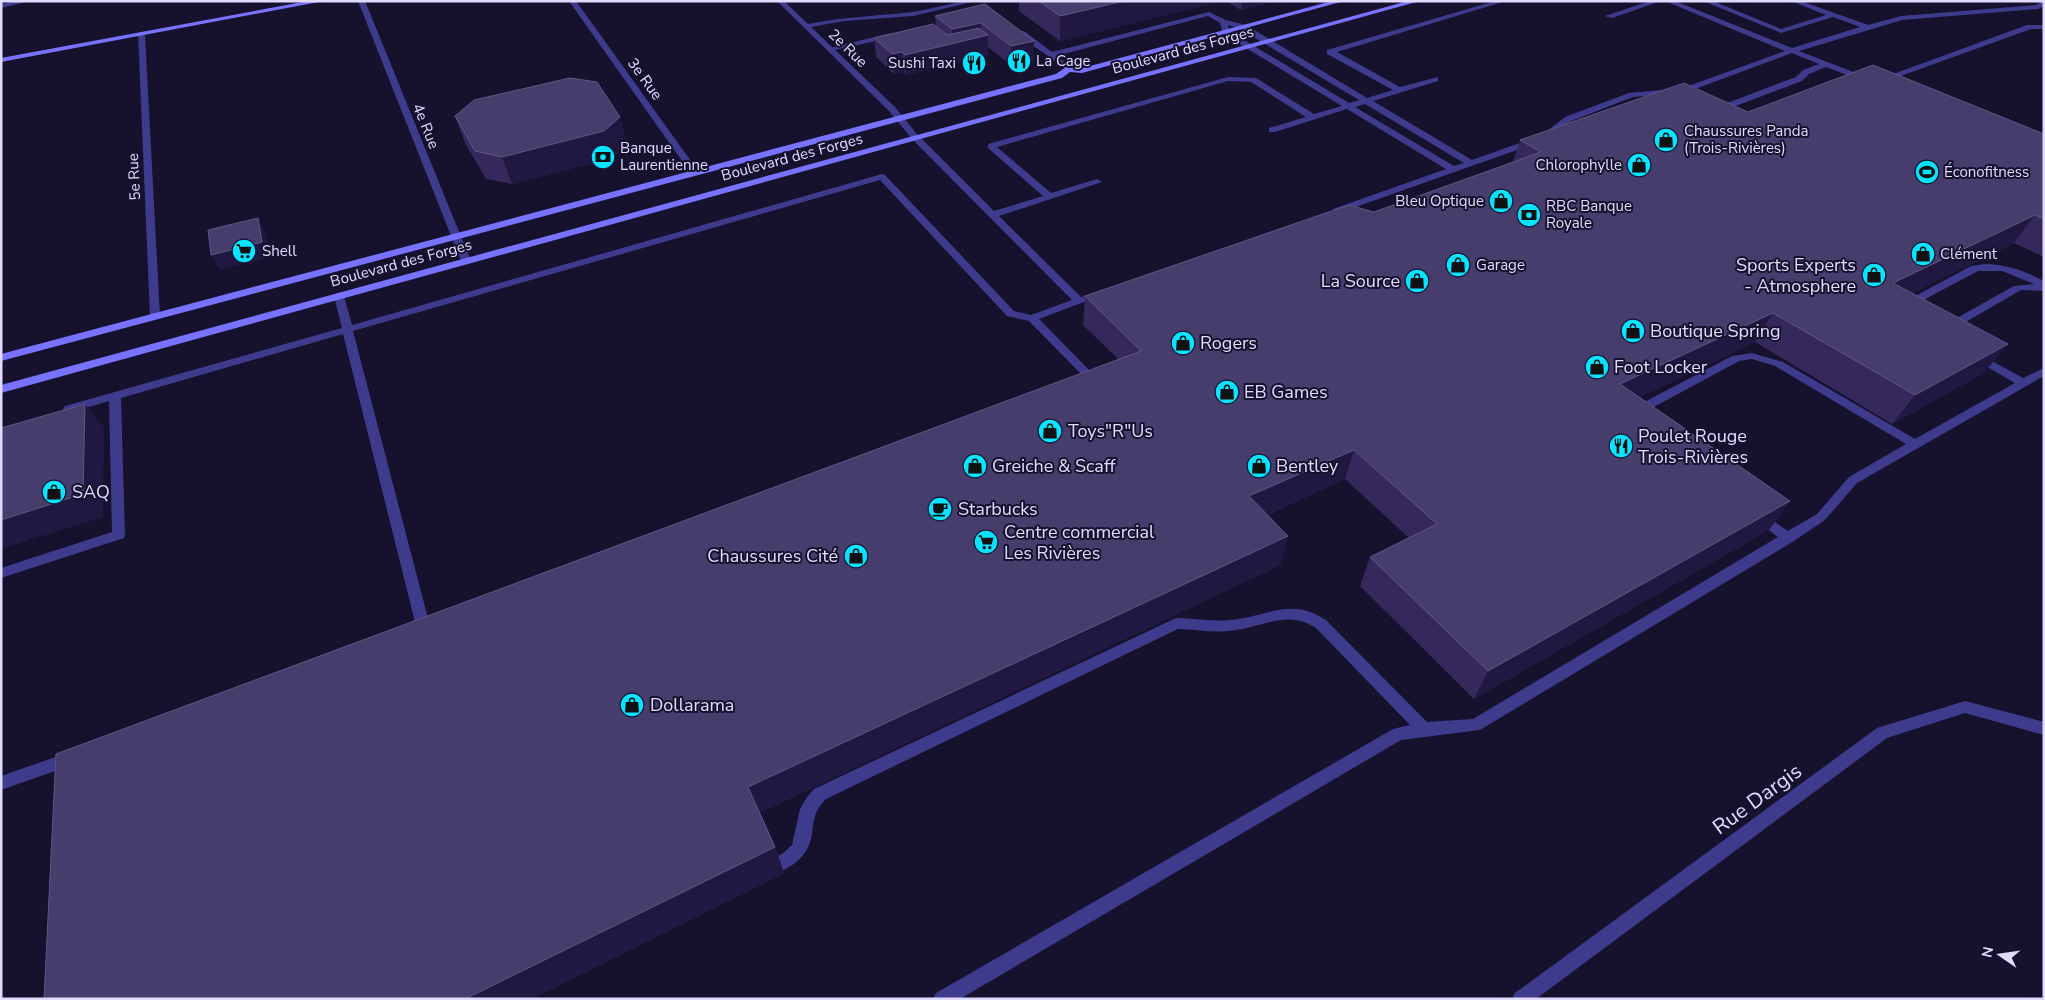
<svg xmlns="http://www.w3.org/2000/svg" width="2045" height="1000" font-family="'Nunito Sans',sans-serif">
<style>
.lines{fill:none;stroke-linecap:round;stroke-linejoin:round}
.lane{fill:#3e3b8d;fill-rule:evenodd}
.street{fill:#3e3b8d;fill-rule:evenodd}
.secondary{fill:#7873ff;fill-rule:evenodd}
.wall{fill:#34295a}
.shaded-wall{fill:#201841}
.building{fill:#473d6c;stroke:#5f5683}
.labels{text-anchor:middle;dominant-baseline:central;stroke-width:4;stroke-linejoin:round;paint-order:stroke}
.far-street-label{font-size:15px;fill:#e1dcff;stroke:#16112d}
.far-poi-label{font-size:15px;fill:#e1dcff;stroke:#16112d;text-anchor:start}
.poi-label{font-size:18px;fill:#e1dcff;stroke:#16112d;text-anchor:start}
.near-street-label{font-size:21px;fill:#e1dcff;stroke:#16112d}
</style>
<rect width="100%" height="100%" fill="#16112d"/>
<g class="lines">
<!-- lane -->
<g class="lane">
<path d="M1495 1H1506L1337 52 1400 87 1438 77V81L1373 101 1472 160 1542 135 1565 117 1629 93 1683 88 1785 51 1665 1H1675L1792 48 1860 27 1833 17 1781 33 1703 1H1713L1781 29 1826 15 1791 1H1801L1868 25 1901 16 2036 5 2042 1 2044 6 2038 9 1902 20 1799 51 1869 78V82H1866L1826 67 1809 74 1802 81 1720 112H1714V108L1796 77 1803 70 1819 64 1792 53 1687 92 1633 97 1571 121 1548 139 1336 214 1333 213V209L1446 169 1347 109 1275 132H1269V128L1306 117 1251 82 1228 81 997 147 1051 193 1097 179 1102 182 999 216 1081 297 1100 291 1105 294 1039 319 1094 375 1078 383 1072 379 1081 374 1029 321 1007 316 880 180 353 331 430 626 428 630 423 632 418 630 416 626 343 334 121 398 125 535 124 538 1 578V568L112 532 109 401 69 413 65 412 63 409 65 406 342 328 334 296 335 294H343L344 296 352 325 882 174 885 175 1014 311 1031 315 1072 300 913 140V136H919L994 211 1043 196 988 148V144L1228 77 1256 78 1314 114 1342 106 1223 34 1220 23 1208 16 1056 56 1072 67 1073 69 1069 71 1018 35V31H1024L1052 52 1209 12 1226 20 1246 25 1367 98 1393 90 1327 54V50ZM1228 25 1240 29 1359 100 1349 103 1229 31ZM1365 104 1464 163 1454 166 1355 107Z"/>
<polygon points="1650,1 1661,1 1612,18 1605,16"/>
<polygon points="2027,25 2044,25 2044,29 2031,29 1884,82 1877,80"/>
<polygon points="891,33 894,33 894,37 830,51 826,49"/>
<path d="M1984 264C2006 264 2025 271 2044 281V291L2021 290 1957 327 1954 332 1950 333 1945 330 1948 323 2014 286 2034 284 2002 271H1978L1914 305 1911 310 1907 311 1902 308 1906 301 1971 266Z"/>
<path d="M1752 353 1783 362 1915 439 2015 383 1973 359 1972 357 1973 355H1981L2023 378 2044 368V376L1857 483 1825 520 1794 541 1480 730 1401 740 960 999H933L936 993 1393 729 1410 725 1316 628C1286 608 1260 629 1228 631 1211 633 1194 629 1178 629L826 799C814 811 814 819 812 834 808 860 788 869 766 878L760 876 758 870 760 864 782 854 792 845 800 809 807 797 814 789 1176 618C1194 618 1212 622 1230 620 1267 617 1290 596 1326 620L1427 722 1473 719 1778 537 1755 520 1753 517 1755 514H1763L1788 531 1817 514 1849 477 1906 444 1775 366 1752 359 1739 361 1639 415H1631L1629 412 1631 409 1732 356Z"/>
<polygon points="70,752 75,754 78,759 75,764 1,790 1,776"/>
</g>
<!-- street -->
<g class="street">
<polygon points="15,1 30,1 1,8 1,4"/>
<polygon points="358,1 365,1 471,261 469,263 463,263 461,261"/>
<polygon points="569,1 576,1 698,171 698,175 692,175"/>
<path d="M777 1H784L808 24C842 17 877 16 912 12 934 9 954 1 976 1L913 16 844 21 811 27 895 107 920 138 916 141 913 140 889 111Z"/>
<polygon points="138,33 145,35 160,317 155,320 150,317"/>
<polygon points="1965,701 2044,722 2044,735 1965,713 1887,738 1536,999 1512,999 1515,993 1877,728"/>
</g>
<!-- secondary -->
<g class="secondary">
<polygon points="308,1 324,1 1,62 1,58"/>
<polygon points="1332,1 1344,1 1082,73 1070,72 1062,78 1,361 1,354 1056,74 1066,67 1079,69"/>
<polygon points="1408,1 1420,1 1,393 1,385"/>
</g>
</g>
<!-- wall -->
<g class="wall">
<polygon points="1019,1 1219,1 1219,2 1060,41 1019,11"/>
<polygon points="1226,1 1268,1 1268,3 1241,10"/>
<polygon points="985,4 1034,41 1034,61 1012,66 988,47 988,55 906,75 904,72 894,74 876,57 874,38 936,26 935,16"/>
<polygon points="1748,112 2044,134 2044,257 2014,243 1912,293 1984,373 1892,424 1755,342 1640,397 1790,501 1769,530 1474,699 1360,586 1370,557 1409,538 1345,479 1267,515 1288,536 1280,565 760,813 775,847 784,873 531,999 1118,359 1083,325 1085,296 1374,212 1513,162 1520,140"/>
<polygon points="455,116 628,144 612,158 512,184 486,179 465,143"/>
</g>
<!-- shaded-wall -->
<g class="shaded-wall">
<polygon points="1124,1 1219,1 1219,2 1060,41 1060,16"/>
<polygon points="1242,1 1268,1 1268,3 1241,10"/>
<polygon points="981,23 981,37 988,35 988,55 906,75 905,55 952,44 952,29"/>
<polygon points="1034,41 1034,61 1012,66 1011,46"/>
<polygon points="902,52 904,72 894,74 892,54"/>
<polygon points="620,117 628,144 612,158 512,184 502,157"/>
<polygon points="2035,215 2014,243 1873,312 1893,283"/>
<polygon points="258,218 266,233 271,257 220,270 211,255"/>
<polygon points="1773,313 1755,342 1606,414 1620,384"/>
<polygon points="2008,344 1984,373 1892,424 1915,395"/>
<polygon points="85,404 104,427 103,517 1,549 1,520"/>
<polygon points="1354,450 1345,479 1242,526 1249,496"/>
<polygon points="1790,501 1769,530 1474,699 1488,671"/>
<polygon points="1288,536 1280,565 758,814 748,787"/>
<polygon points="775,847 784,873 531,999 465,999"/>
</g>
<!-- building -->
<g class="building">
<polygon points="1039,1 1124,1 1060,16"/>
<polygon points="985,4 1034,41 1011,46 981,23 952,29 935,16"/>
<polygon points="933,24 947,35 979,28 988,35 905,55 902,52 892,54 874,38"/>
<polygon points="1873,65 2044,134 2044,219 2035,215 1893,283 2008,344 1915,395 1773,313 1620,384 1790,501 1488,671 1370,557 1437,524 1354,450 1249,496 1288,536 748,787 775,847 465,999 44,999 56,754 1141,351 1085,296 1349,205 1374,212 1541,152 1520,140 1684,83 1748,112"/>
<polygon points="570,78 597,82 620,117 604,131 502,157 475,151 455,116 474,100"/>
<polygon points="258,218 262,242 211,255 208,230"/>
<polygon points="85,404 83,494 1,520 1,428"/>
</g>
<!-- icons -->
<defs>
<g id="restaurant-disc" transform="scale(1.25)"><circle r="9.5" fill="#08e4ff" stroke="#16112d"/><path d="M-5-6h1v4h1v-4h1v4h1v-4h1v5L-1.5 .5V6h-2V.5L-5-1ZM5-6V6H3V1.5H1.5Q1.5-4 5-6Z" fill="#111"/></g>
<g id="shop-disc" transform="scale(1.25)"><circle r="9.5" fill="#08e4ff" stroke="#16112d"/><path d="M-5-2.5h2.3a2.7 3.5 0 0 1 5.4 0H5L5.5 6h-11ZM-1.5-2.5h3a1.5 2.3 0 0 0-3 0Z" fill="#111"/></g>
<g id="bank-disc" transform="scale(1.25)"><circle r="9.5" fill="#08e4ff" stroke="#16112d"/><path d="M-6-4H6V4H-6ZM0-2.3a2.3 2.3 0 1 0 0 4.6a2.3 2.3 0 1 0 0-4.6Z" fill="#111"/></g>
<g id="stadium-disc" transform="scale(1.25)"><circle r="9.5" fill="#08e4ff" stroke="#16112d"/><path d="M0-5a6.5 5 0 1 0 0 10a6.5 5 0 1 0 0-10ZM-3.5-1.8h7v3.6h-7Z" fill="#111"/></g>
<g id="supermarket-disc" transform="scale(1.25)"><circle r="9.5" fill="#08e4ff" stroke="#16112d"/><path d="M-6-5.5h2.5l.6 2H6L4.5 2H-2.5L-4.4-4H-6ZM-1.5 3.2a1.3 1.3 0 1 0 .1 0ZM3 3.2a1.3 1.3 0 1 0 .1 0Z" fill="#111"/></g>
<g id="cafe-disc" transform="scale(1.25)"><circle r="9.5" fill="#08e4ff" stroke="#16112d"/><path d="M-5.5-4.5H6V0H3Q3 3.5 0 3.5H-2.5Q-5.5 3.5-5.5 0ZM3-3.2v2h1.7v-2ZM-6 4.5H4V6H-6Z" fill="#111"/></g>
</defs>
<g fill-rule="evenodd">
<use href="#restaurant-disc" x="1019" y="61"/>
<use href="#restaurant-disc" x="974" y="63"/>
<use href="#shop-disc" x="1666" y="140"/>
<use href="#bank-disc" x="603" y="157"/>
<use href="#shop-disc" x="1639" y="165"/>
<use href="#stadium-disc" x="1927" y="172"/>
<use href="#shop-disc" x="1501" y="201"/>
<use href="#bank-disc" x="1529" y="215"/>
<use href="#supermarket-disc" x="244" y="251"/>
<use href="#shop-disc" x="1923" y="254"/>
<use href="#shop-disc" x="1458" y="265"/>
<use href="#shop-disc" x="1874" y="275"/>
<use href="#shop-disc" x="1417" y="281"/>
<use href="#shop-disc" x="1633" y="331"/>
<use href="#shop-disc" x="1183" y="343"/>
<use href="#shop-disc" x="1597" y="367"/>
<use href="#shop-disc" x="1227" y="392"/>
<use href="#shop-disc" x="1050" y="431"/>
<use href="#restaurant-disc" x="1621" y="446"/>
<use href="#shop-disc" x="975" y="466"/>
<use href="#shop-disc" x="1259" y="466"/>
<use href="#shop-disc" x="54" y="492"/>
<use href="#cafe-disc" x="940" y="509"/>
<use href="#supermarket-disc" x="986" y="542"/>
<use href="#shop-disc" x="856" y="556"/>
<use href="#shop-disc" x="632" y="705"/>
</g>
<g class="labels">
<!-- far-street labels -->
<g class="far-street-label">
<text transform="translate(848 48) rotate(44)">2e Rue</text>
<text transform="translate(1183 50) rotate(-15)">Boulevard des Forges</text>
<text transform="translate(645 79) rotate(54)">3e Rue</text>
<text transform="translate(426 126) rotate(68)">4e Rue</text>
<text transform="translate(792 157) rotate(-15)">Boulevard des Forges</text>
<text transform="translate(134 177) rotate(-93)">5e Rue</text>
<text transform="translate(401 263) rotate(-15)">Boulevard des Forges</text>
</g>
<!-- far-poi labels -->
<g class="far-poi-label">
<text x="1036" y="61">La Cage</text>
<text x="956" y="63" text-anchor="end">Sushi Taxi</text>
<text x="1684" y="131">Chaussures Panda<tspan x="1684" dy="17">(Trois-Rivières)</tspan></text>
<text x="620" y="148">Banque<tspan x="620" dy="17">Laurentienne</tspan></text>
<text x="1622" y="165" text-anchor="end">Chlorophylle</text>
<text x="1944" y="172">Éconofitness</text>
<text x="1484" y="201" text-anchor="end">Bleu Optique</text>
<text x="1546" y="206">RBC Banque<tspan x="1546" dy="17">Royale</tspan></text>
<text x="262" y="251">Shell</text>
<text x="1940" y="254">Clément</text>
<text x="1476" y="265">Garage</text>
</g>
<!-- poi labels -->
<g class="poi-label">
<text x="1856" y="265" text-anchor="end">Sports Experts<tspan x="1856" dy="21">- Atmosphere</tspan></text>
<text x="1400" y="281" text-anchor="end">La Source</text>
<text x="1650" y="331">Boutique Spring</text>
<text x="1200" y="343">Rogers</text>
<text x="1614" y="367">Foot Locker</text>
<text x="1244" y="392">EB Games</text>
<text x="1068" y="431">Toys"R"Us</text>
<text x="1638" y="436">Poulet Rouge<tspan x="1638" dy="21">Trois-Rivières</tspan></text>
<text x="992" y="466">Greiche &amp; Scaff</text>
<text x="1276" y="466">Bentley</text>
<text x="72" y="492">SAQ</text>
<text x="958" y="509">Starbucks</text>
<text x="1004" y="532">Centre commercial<tspan x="1004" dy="21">Les Rivières</tspan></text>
<text x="838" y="556" text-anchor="end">Chaussures Cité</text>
<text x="650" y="705">Dollarama</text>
</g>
<!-- near-street labels -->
<g class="near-street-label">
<text transform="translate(1757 799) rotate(-36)">Rue Dargis</text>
</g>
</g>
<!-- border -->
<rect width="2045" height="1000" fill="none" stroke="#e1dcff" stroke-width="5"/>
<!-- north arrow -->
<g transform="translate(2000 955) rotate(283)" stroke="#16112d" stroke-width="4" paint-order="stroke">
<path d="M0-4L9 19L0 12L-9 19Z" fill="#e1dcff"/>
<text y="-8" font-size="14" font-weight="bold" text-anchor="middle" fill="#e1dcff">N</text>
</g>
</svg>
